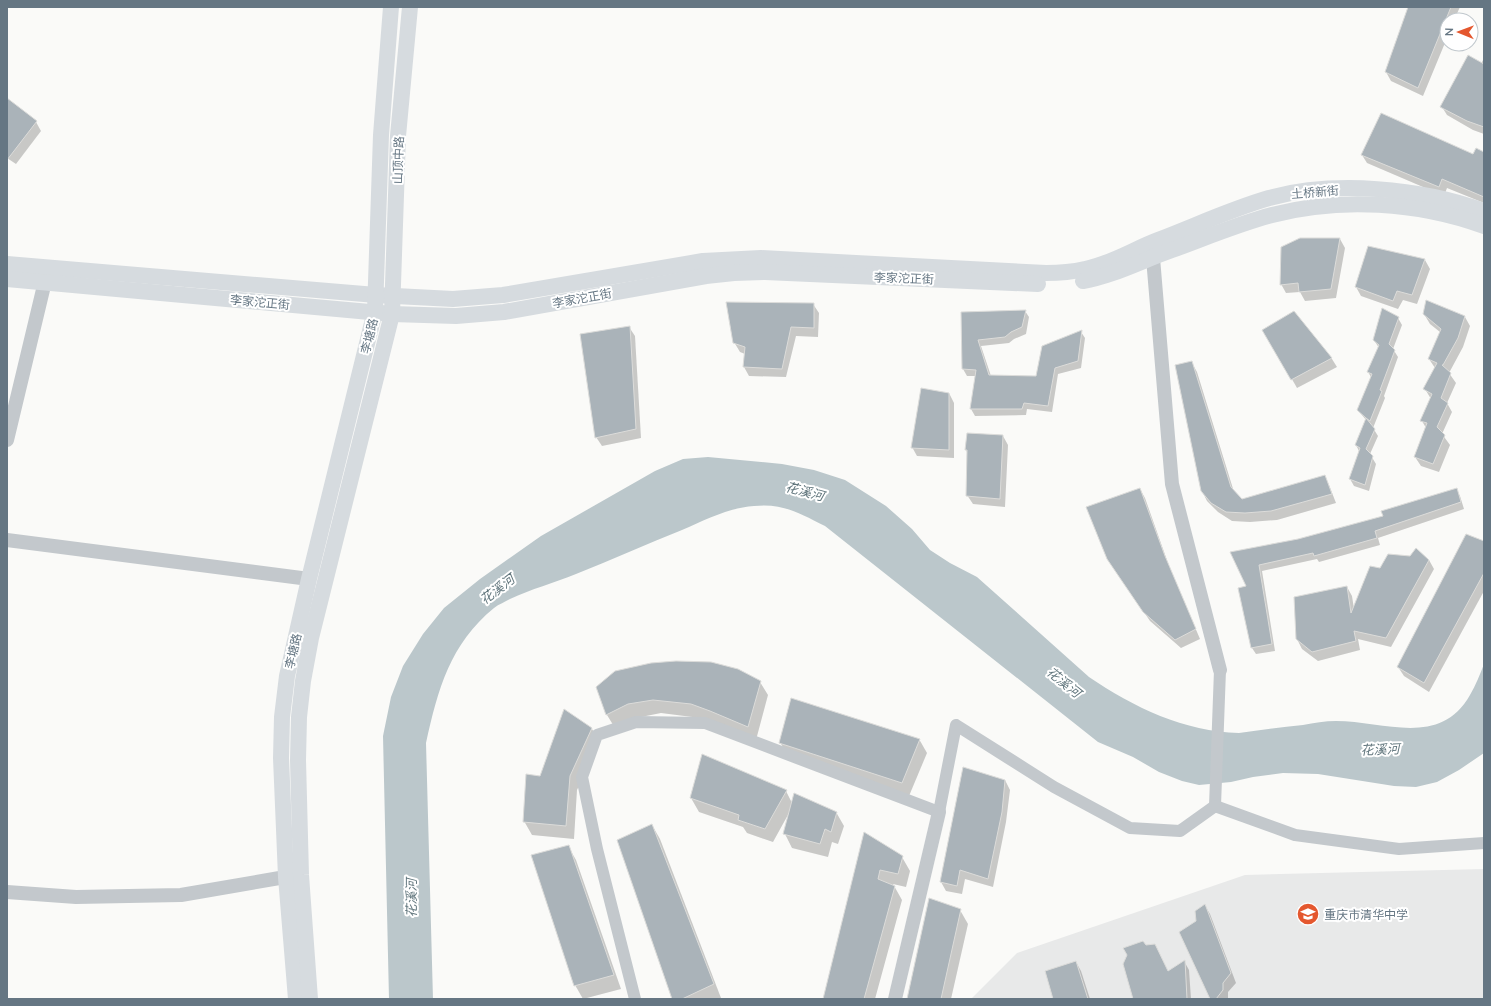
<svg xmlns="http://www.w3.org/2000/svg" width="1491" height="1006" font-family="Lato,'Noto Sans SC',sans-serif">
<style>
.built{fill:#e8e9e9}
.water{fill:#bbc7cb}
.shadow{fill:#0003}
.building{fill:#aab3b9;stroke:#dcdcda}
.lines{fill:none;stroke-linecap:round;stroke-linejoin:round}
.minor{stroke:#c3c8cc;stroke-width:12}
.tertiary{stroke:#c3c8cc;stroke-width:14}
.secondary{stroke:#d6dbdf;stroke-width:16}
.labels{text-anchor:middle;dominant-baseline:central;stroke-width:4;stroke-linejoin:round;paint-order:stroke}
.street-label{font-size:12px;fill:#657683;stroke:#fff}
.poi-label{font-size:12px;fill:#657683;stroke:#fff;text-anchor:start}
.water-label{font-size:13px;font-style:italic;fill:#60757c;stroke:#fff}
</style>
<rect width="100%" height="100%" fill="#fafaf8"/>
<!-- built -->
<polygon class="built" points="1484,869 1484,999 971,999 1017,953 1245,875"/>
<!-- water -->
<path class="water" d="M708 457 782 464 814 470 845 480 886 506 912 529 930 550 950 563 977 577 1089 677C1133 707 1185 732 1239 733 1260 730 1282 727 1303 725 1314 723 1325 721 1336 721 1384 721 1440 748 1470 695 1476 685 1480 674 1484 664V753L1459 770 1437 782 1416 787 1394 786 1318 774 1283 773 1253 777 1231 782 1199 785 1182 781 1159 772 1133 757 1098 742 825 526C799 513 783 503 754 506 728 508 705 520 682 530 647 544 611 560 576 574 554 583 531 589 510 599 505 602 499 604 494 608 450 644 438 689 426 743L433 999H389L383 736 391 697 403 666 423 634 444 608 480 579 541 536 655 471 683 459Z"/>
<!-- shadow -->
<g class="shadow">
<polygon points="1409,7 1460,7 1454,20 1447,20 1447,38 1423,96 1391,81 1386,72"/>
<polygon points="1484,58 1484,134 1473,130 1447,115 1442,107 1481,64"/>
<polygon points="7,99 36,122 41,131 16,164 7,158"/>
<polygon points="1484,153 1484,203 1447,188 1444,196 1367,163 1362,155 1474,155"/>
<polygon points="1340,239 1345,248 1336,298 1305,301 1300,292 1286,293 1281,284"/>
<polygon points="1368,247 1425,260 1430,269 1417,304 1403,300 1398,309 1361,296 1356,287"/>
<polygon points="813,304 819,313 818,337 796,336 786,377 749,376 744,367 745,354 740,352 734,342"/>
<polygon points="1025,311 1029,317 1026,334 1014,339 1009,343 981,346 991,376 1037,377 1081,332 1085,338 1081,368 1058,374 1052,412 1027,409 1026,415 975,416 971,409 976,376 967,376 963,369 962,313"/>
<polygon points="1294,312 1332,359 1337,367 1297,388 1264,330"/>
<polygon points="1424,314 1465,317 1470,326 1463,347 1449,373 1456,383 1447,403 1452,412 1442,434 1450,445 1439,472 1421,466 1415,457 1426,428 1422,421 1431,399 1425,389 1435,368 1429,359 1440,332 1430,324"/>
<polygon points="1398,318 1402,325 1393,349 1398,357 1384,396 1385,398 1373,428 1378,436 1370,454 1376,464 1369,491 1354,486 1350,479 1359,451 1356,445 1366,420 1358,410 1371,377 1368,372 1379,348 1374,340"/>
<polygon points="629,327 635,336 641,438 602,446 596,437"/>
<polygon points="1192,363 1197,372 1234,492 1242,500 1324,476 1329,485 1336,503 1277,520 1250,522 1232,521 1218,512 1207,501 1202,491"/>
<polygon points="949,393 954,403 954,458 917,456 912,447"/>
<polygon points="968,434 1003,436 1008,445 1005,507 973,504 967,495 968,454 966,450"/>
<polygon points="1140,489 1145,498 1169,566 1200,639 1181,648 1150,621 1114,568"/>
<polygon points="1456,489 1460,496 1464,509 1378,538 1380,545 1319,562 1317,559 1262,571 1275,651 1256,654 1252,648 1247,587 1231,552 1298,540 1384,517"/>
<polygon points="1484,542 1484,591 1429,692 1404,676 1398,667"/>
<polygon points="1429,560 1434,569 1391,647 1358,639 1360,650 1318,661 1302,649 1297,639 1347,587 1352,596 1354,609 1381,569"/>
<polygon points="760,682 768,695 756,740 700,718 661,713 636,718 615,728 607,715 597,687"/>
<polygon points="592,729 600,742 577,790 574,839 532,835 524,821 541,777"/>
<polygon points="919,739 927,753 909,796 788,756 780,742"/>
<polygon points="1005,780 1010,790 1006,822 993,887 965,879 962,894 946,891 941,882"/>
<polygon points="786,791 792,803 836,812 844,826 838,844 832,842 828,857 792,848 785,834 789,813 773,842 747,833 743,827 699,812 691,798"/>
<polygon points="652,825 660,839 721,998 719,999 673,999"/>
<polygon points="865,834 902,857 910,871 906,887 893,884 902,900 875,999 824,999"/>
<polygon points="568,846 576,860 621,989 583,999 575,985"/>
<polygon points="1205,906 1210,914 1236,983 1228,992 1228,999 1211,999 1197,922"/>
<polygon points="960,910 968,924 951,999 908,999"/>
<polygon points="1128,955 1168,972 1184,961 1189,970 1191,999 1134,999"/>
<polygon points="1076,962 1081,971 1090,999 1054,999"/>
</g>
<!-- building -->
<g class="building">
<polygon points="1408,7 1451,7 1418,88 1385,72"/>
<polygon points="1468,55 1484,64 1484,127 1467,121 1440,107"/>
<polygon points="7,98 37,121 7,160"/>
<polygon points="1381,113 1473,154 1476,148 1484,152 1484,197 1442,179 1439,187 1361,155"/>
<polygon points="1300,238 1340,238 1331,289 1299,292 1298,283 1280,285 1281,247"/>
<polygon points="1368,246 1425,259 1412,295 1397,291 1393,301 1355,287"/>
<polygon points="1426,300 1465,316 1458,338 1443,365 1442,365 1451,373 1441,398 1448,403 1437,427 1445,435 1433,464 1414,457 1427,423 1420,421 1432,394 1423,389 1437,363 1428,359 1441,329 1423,314"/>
<polygon points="726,302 814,303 814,328 791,327 782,369 743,367 745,347 733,343"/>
<polygon points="1382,308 1399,317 1389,344 1395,350 1380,390 1382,391 1370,421 1366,418 1375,429 1366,449 1373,456 1365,485 1349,479 1360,448 1355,445 1366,418 1357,410 1372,374 1367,372 1379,345 1373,340"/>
<polygon points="1026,310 1022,327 1011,332 1005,337 978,340 989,375 1036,376 1042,346 1082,330 1078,361 1055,368 1048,406 1024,403 1022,409 970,409 976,370 962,369 961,312"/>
<polygon points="1294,311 1332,358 1291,380 1262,330"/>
<polygon points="630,326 636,429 595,438 580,334"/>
<polygon points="1192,361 1231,487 1242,499 1325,475 1332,494 1271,511 1245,513 1226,512 1211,503 1201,491 1175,365"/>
<polygon points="921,388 949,393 949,450 911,448"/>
<polygon points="967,433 1003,435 1000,499 966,496 967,450 965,450"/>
<polygon points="1140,488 1165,556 1196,629 1175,640 1143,612 1107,559 1086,507"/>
<polygon points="1457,488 1461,502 1375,531 1377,538 1314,556 1313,553 1259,565 1272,644 1251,648 1238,588 1246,586 1230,552 1298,539 1383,516 1381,511"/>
<polygon points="1466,534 1484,541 1484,573 1424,683 1397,667"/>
<polygon points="1416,548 1429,560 1386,638 1354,631 1356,641 1312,652 1296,639 1294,597 1347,586 1351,613 1370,566 1380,568 1388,554 1410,556"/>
<polygon points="676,661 711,662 738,669 761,681 748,727 710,711 691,704 653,700 628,704 606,715 596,687 615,671 651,663"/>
<polygon points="791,698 920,739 902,783 779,743"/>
<polygon points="564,709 592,728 570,776 566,826 523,822 526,774 540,776"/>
<polygon points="702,754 787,790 765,829 738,820 739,815 690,798"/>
<polygon points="963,767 1005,780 1002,812 988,879 960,870 957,886 940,882"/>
<polygon points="794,793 837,812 831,832 825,829 820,844 783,834"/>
<polygon points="652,824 714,984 682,999 672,999 617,840"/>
<polygon points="864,832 903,856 898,874 880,870 878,879 895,886 864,999 823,999"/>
<polygon points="569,845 614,975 574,986 531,855"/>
<polygon points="929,898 961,909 941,999 907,999"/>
<polygon points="1205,904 1231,973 1223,983 1223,990 1216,999 1210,999 1179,932 1196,921 1195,911"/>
<polygon points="1143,941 1146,945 1155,944 1168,971 1185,960 1187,999 1133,999 1123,964 1127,955 1123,948"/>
<polygon points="1076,961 1088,999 1053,999 1045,971"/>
</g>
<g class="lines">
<!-- minor -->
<g class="minor">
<polyline points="1215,806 1220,670"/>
<polyline points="635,999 597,849 582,777 597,735 636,722 705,723 939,812 956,725 1054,787 1130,828 1180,831 1215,806 1295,835 1399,849 1484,843"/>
</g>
<!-- tertiary -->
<g class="tertiary">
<polyline points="1152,246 1172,484 1220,670"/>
<polyline points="7,440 47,273"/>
<polyline points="7,540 309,579"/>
<polyline points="7,892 76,897 181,895 297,875"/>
<polyline points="895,999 939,812"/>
</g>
<!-- secondary -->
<g class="secondary">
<path d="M7 264 376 295 453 299 503 295 703 261 761 258 1046 273C1059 273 1072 272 1085 269 1111 264 1134 249 1158 240 1195 226 1231 209 1269 198 1334 180 1421 188 1484 211"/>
<polyline points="7,279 392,314 456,316 504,312 706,276 734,273 765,272 1038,284"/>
<path d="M1083 281C1113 276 1143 260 1172 250 1205 238 1238 224 1272 215 1340 197 1418 202 1484 226"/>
<polyline points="296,999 286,877 281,758 282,717 287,676 309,579 375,311 381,135 391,7"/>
<polyline points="310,999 301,875 298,760 299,717 303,681 311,638 392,314 398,136 410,7"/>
</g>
</g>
<!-- icons -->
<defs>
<g id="school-disc" transform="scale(1.15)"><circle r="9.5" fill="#e4572e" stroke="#fff"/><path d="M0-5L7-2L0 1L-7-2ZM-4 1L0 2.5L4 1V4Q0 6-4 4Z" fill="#fff"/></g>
</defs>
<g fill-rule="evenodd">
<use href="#school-disc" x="1308" y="914"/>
</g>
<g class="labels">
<!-- street labels -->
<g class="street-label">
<text transform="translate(398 160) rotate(-88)">山顶中路</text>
<text transform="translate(1315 192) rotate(-5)">土桥新街</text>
<text transform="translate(904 278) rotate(2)">李家沱正街</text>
<text transform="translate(582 298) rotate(-10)">李家沱正街</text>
<text transform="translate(260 302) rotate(5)">李家沱正街</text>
<text transform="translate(369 336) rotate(-76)">李塘路</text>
<text transform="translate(293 651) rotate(-77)">李塘路</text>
</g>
<!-- poi labels -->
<g class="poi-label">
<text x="1324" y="914">重庆市清华中学</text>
</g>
<!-- water labels -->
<g class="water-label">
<text transform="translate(805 491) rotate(15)">花溪河</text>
<text transform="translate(497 589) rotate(-37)">花溪河</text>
<text transform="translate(1064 682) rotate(39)">花溪河</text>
<text transform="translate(1380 749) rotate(-2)">花溪河</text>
<text transform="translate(411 898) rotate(-90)">花溪河</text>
</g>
</g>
<!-- border -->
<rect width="1491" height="1006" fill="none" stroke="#657683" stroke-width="16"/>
<!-- north arrow -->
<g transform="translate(1459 32) rotate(271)"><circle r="19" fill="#ffffff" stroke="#c1c8cd"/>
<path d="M0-3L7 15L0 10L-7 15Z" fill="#e4572e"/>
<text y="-6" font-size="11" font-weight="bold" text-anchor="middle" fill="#657683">N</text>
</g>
</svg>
